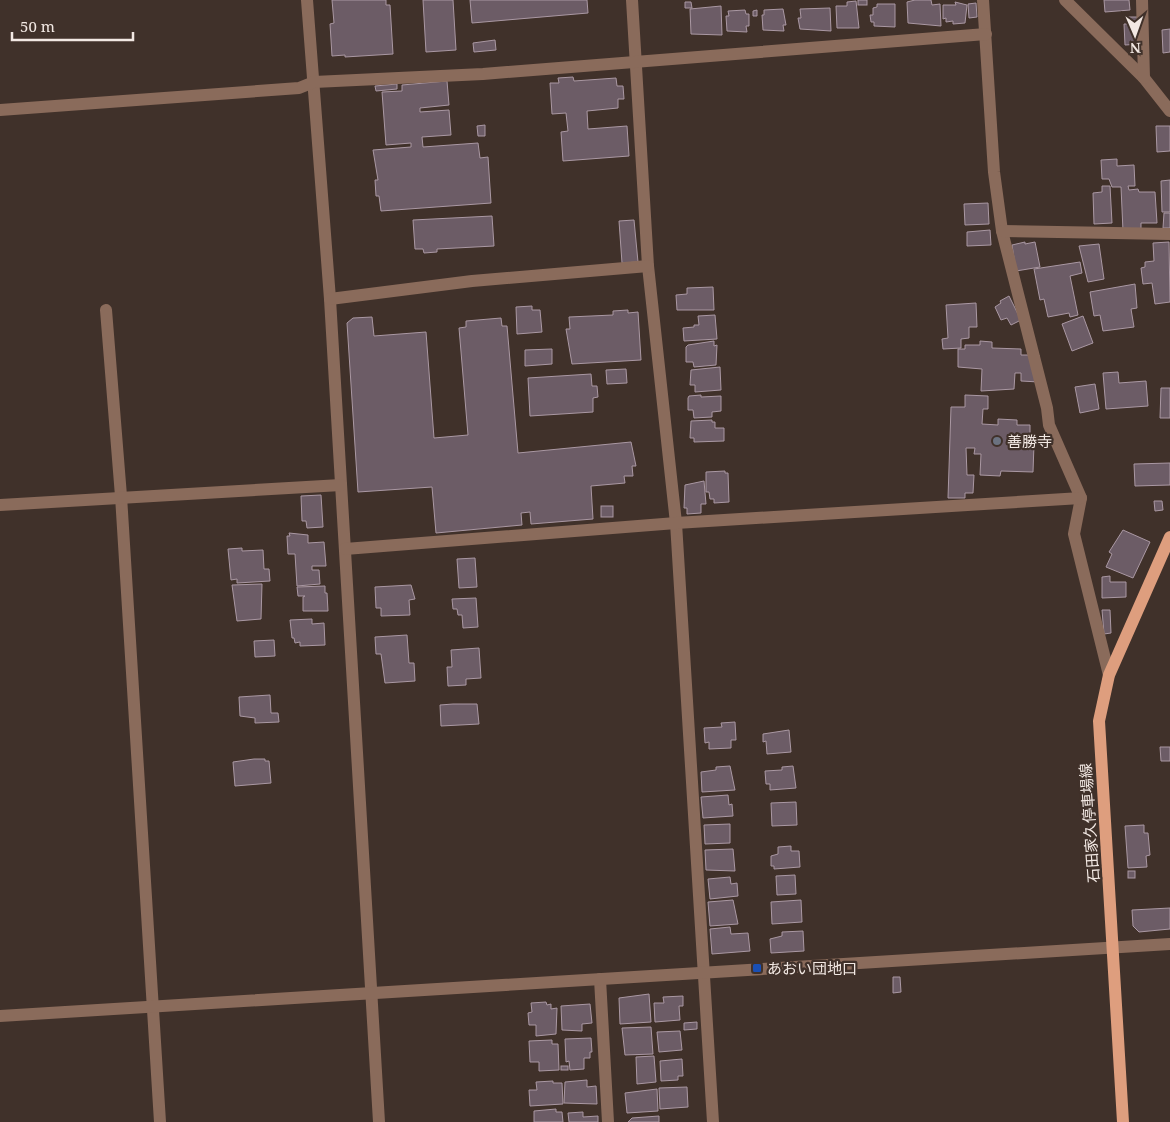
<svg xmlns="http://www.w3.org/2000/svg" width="1170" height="1122" font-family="'Noto Serif','Noto Sans JP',serif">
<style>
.building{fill:#6c5c66;stroke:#aa98a3}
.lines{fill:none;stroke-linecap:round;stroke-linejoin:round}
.minor{stroke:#8a6b5b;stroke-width:12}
.major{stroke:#de9e7e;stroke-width:12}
.worship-dot{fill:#6b7280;stroke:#40312a;stroke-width:2}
.transit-dot{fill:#1a4fb4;stroke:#40312a;stroke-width:2}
.labels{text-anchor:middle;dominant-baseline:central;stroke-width:4.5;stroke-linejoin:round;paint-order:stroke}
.poi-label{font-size:15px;fill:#f2e8e3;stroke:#40312a;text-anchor:start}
.street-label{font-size:15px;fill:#f2e8e3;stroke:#40312a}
</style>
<rect width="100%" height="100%" fill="#40312a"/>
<!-- building -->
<g class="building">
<polygon points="332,0 386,0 386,5 390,5 393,54 345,57 345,55 332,56 330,24 334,23"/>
<polygon points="423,0 453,0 456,50 426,52"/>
<polygon points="470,0 587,0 588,13 472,23"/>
<rect x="858" y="0" width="9" height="5"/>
<polygon points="915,0 931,0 932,5 940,4 941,26 908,23 907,2"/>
<polygon points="1104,0 1129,0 1130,10 1105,12"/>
<polygon points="856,1 859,28 837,28 836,6 847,6 847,2"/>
<polygon points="685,2 691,2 692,8 685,8"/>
<polygon points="955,2 967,5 965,23 953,24 953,21 946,22 946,18 943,19 943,5 956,5"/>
<polygon points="976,3 977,17 969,18 968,4"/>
<polygon points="877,4 895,4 895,27 874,26 874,22 871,22 870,15 873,15 873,8 877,7"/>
<polygon points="721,6 722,35 691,34 690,9"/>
<polygon points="830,8 831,31 800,29 798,18 801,18 800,9"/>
<polygon points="783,9 786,25 783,25 784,31 763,30 762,15 764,15 764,10"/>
<polygon points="745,10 746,14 749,14 749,26 746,26 747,32 727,31 726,16 729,16 728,11"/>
<polygon points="757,10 757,16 753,16 753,11"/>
<polygon points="1128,17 1140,17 1142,44 1125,45 1124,24 1128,24"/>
<polygon points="1170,29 1170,52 1163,53 1162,30"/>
<polygon points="495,40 496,50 474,52 473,43"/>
<polygon points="573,77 574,81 616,78 617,86 623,86 624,99 618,99 618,108 587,111 588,129 627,126 629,156 563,161 561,132 568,131 566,113 552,114 550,83 559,83 558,78"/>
<polygon points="447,81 449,105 420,108 420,112 449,110 451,135 422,137 423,147 478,143 480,158 488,157 491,203 381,211 379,196 376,196 375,180 378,180 373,150 411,147 411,143 386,145 382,92 402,91 402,85"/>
<polygon points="397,84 397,89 376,91 375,86"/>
<polygon points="485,125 485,136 478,136 477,126"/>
<polygon points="1156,126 1170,126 1170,151 1157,152"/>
<polygon points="1117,159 1117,166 1134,165 1135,186 1128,186 1129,190 1138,189 1139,192 1155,192 1157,223 1141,223 1141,230 1123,231 1121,187 1112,187 1109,179 1102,179 1101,160"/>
<polygon points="1170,180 1170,212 1162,212 1161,181"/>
<polygon points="1102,186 1110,186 1112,223 1094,224 1093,193 1102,192"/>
<polygon points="988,203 989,224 965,225 964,204"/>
<polygon points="1164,213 1170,213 1170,228 1163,228"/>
<polygon points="492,216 494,246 437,249 437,252 424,253 423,249 415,249 413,220"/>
<polygon points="634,220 638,262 622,263 619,221"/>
<polygon points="990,230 991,245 967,246 967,232"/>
<polygon points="1025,242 1025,244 1035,242 1040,267 1016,271 1012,245"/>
<polygon points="1169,242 1170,302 1155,304 1152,283 1143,284 1141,268 1145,267 1145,262 1154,261 1153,243"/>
<polygon points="1099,244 1104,279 1088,282 1079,246"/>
<polygon points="1080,262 1082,273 1070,276 1078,315 1070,317 1069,313 1048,317 1044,299 1040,300 1034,269"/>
<polygon points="1135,284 1137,308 1131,309 1134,327 1103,331 1100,315 1094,316 1090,292"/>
<polygon points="713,287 714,310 677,310 676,295 687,294 687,288"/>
<polygon points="1009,296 1021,320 1011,325 1007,318 1001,320 995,307 1001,303 1000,301"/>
<polygon points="976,303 977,327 969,327 969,338 961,339 961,348 943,349 942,339 948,338 946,305"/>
<polygon points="532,306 532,310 540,310 542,332 517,334 516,307"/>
<polygon points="628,310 628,313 638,312 641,360 572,364 566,329 570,329 569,317 613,315 613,311"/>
<polygon points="715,315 717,339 684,341 683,328 694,327 694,325 699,325 698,316"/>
<polygon points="1083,316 1093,343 1072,351 1062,324"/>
<polygon points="372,317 374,336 426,332 434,438 468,435 459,328 466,327 466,321 501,318 502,326 507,326 518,453 631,442 636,466 632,466 633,476 624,476 625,483 591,486 593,519 531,524 530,512 521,513 522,525 436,533 432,487 358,492 347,323 353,318"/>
<polygon points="714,341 714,346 717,345 716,365 694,367 693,362 686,362 686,347 688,345"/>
<polygon points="980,341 992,342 992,348 1021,349 1021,355 1039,355 1039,382 1021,381 1021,373 1015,373 1014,389 981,391 982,369 958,367 958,349 965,349 965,345 980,345"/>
<polygon points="552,349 552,364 525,366 525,350"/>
<polygon points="720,367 721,390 695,392 695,385 690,385 691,370"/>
<polygon points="626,369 627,383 607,384 606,370"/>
<polygon points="1118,372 1119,383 1146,381 1148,406 1106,409 1103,373"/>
<polygon points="591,374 592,386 597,386 598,397 593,398 593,412 530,416 528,378"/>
<polygon points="1095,384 1099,409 1080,413 1075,387"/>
<polygon points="1161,388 1170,388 1170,418 1160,418"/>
<polygon points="701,395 701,397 721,396 721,411 712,412 712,417 694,418 693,410 688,410 688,398 689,396"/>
<polygon points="965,395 988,396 988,409 983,409 982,424 998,425 998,419 1017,420 1017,425 1030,425 1030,444 1034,444 1033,472 1001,471 1000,476 980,475 981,454 974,454 975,448 966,448 967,475 974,475 973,493 965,493 965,498 948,498 951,407 965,407"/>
<polygon points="712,420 712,422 715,422 715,428 724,428 724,441 694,442 694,438 690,438 691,421"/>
<polygon points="1170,463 1170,485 1135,486 1134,464"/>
<polygon points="725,471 725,473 728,473 729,502 714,503 714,499 710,499 709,492 706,492 706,472"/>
<polygon points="704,481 706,504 701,504 701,513 687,514 687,508 684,508 685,485"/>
<polygon points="321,495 323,527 307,528 306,521 302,521 301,496"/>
<polygon points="1154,501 1162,501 1163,510 1155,511"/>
<rect x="601" y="506" width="12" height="11"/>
<polygon points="1123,530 1150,542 1133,578 1106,567 1112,554 1109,552"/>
<polygon points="289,533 308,535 308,543 324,542 326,566 312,566 312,570 319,570 320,584 297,586 295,554 288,554 287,536 290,536"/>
<polygon points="242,548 242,551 263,550 264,569 269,569 270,581 237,583 237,579 231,580 228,549"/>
<polygon points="475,558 477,587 459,588 457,559"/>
<polygon points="1110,576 1110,582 1126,582 1126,597 1102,598 1102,577"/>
<polygon points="262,584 261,619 237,621 232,585"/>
<polygon points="411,585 415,599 409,600 410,615 381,616 381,608 376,608 375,587"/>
<polygon points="325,586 325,593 327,593 328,611 303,611 303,597 305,596 298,596 297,587"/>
<polygon points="476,598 478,627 463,628 462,615 458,615 457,609 453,609 452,599"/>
<polygon points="1102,610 1110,610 1111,633 1104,634"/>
<polygon points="312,619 312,624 324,623 325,645 300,646 300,642 295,643 294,638 292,638 290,620"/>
<polygon points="407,635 409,663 414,663 415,681 385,683 381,654 376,654 375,637"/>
<polygon points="274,640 275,656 255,657 254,641"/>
<polygon points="479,648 481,678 466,679 466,685 448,686 447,667 452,667 451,650"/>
<polygon points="270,695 271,713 278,713 279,722 255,723 255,718 240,716 239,697"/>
<polygon points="453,704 477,704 479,724 441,726 440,705"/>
<polygon points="735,722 736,740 731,740 731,748 709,749 709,742 705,743 704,728 722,727 721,723"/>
<polygon points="789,730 791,752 767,754 766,741 763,742 763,734"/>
<polygon points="1160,747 1170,747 1170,761 1161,761"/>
<polygon points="254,759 265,759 265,761 269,761 271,783 235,786 233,762"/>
<polygon points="730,766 735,790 702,792 701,772 716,770 716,767"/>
<polygon points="793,766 796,788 770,790 770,784 766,784 765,771 782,770 782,767"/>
<polygon points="728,795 729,805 732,804 733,816 703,818 701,797"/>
<polygon points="796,802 797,825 772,826 771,803"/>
<polygon points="730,824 730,843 705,844 704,825"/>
<polygon points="1144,825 1144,833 1148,833 1150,855 1146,856 1147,867 1128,868 1125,826"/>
<polygon points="791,846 791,851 799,851 800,867 774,869 774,866 771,866 771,856 778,854 778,847"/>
<polygon points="733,849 735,871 706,870 705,850"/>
<rect x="1128" y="871" width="7" height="7"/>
<polygon points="795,875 796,894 777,895 776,876"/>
<polygon points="730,877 731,884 737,883 738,896 710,899 708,879"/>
<polygon points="733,900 738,924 710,926 708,902"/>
<polygon points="801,900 802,922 772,924 771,902"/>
<polygon points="1170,908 1170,929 1139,932 1133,926 1132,910"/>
<polygon points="730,927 731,934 748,933 750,951 712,954 710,929"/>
<polygon points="803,931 804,951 771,953 770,939 782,936 782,932"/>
<polygon points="893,977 900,977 901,992 893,993"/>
<polygon points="649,994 651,1022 620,1024 619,998"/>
<polygon points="683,996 683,1006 679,1006 680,1020 655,1022 654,1003 664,1003 663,997"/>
<polygon points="546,1002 547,1005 551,1004 551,1009 557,1008 556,1034 536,1036 536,1025 529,1025 528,1013 532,1012 531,1003"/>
<polygon points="590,1004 592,1023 582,1024 582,1031 562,1030 561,1006"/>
<polygon points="697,1022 697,1029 684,1030 684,1023"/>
<polygon points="651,1027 653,1054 625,1055 622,1028"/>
<polygon points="680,1031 682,1050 659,1052 657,1032"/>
<polygon points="591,1038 592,1052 590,1052 590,1058 584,1058 584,1069 570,1070 569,1061 566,1062 565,1039"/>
<polygon points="552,1040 552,1044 558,1044 559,1070 539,1071 539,1062 530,1062 529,1041"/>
<polygon points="654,1056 656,1082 637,1084 636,1057"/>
<polygon points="682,1059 683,1076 678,1076 678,1080 661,1081 660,1061"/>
<rect x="561" y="1066" width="7" height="4"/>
<polygon points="587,1080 587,1087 596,1086 597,1104 564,1103 565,1082"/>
<polygon points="553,1081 553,1083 562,1083 563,1104 530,1106 529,1090 537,1090 536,1082"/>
<polygon points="687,1087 688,1107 660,1109 659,1088"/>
<polygon points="657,1089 658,1111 627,1113 625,1093"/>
<polygon points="556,1109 556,1112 562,1112 563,1122 534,1122 534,1111"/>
<polygon points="583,1112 583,1117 598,1116 598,1122 569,1122 568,1113"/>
<polygon points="659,1116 659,1122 628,1122 632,1118"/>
</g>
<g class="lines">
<!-- minor -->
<g class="minor">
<polyline points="307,0 330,299 379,1122"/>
<polyline points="632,0 648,266 676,523 713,1122"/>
<polyline points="983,0 994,172 1002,231 1047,408 1049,425 1081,498 1074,534 1109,675"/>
<polyline points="1065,0 1144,78 1170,111"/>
<polyline points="1142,0 1144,78"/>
<polyline points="0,110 299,88 314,82 483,74 986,34"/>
<polyline points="1002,231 1170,234"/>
<polyline points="330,299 472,281 648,266"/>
<polyline points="106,310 121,496 160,1122"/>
<polyline points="0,505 341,485"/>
<polyline points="345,549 676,523 1081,498"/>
<polyline points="600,979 608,1122"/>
<polyline points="0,1016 1170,944"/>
</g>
<!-- major -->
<polyline class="major" points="1123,1122 1099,721 1109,675 1170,537"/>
</g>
<!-- markers -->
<circle class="worship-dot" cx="997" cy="441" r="5"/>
<rect class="transit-dot" x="752" y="963" width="10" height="10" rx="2.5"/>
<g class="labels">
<!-- poi labels -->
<g class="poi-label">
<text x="1007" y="441">善勝寺</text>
<text x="767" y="968">あおい団地口</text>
</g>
<!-- street labels -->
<g class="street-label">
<text transform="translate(1089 823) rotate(-94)">石田家久停車場線</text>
</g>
</g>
<!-- north arrow -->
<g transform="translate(1135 35) rotate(178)" stroke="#40312a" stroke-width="4" paint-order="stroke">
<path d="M0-4L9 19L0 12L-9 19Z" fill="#f2e8e3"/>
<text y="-8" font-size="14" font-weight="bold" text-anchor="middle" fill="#f2e8e3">N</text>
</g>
<!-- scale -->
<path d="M12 32v8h121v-8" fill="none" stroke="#f2e8e3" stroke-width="2.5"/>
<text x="20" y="32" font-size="15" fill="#f2e8e3" stroke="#40312a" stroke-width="4" paint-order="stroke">50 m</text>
</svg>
